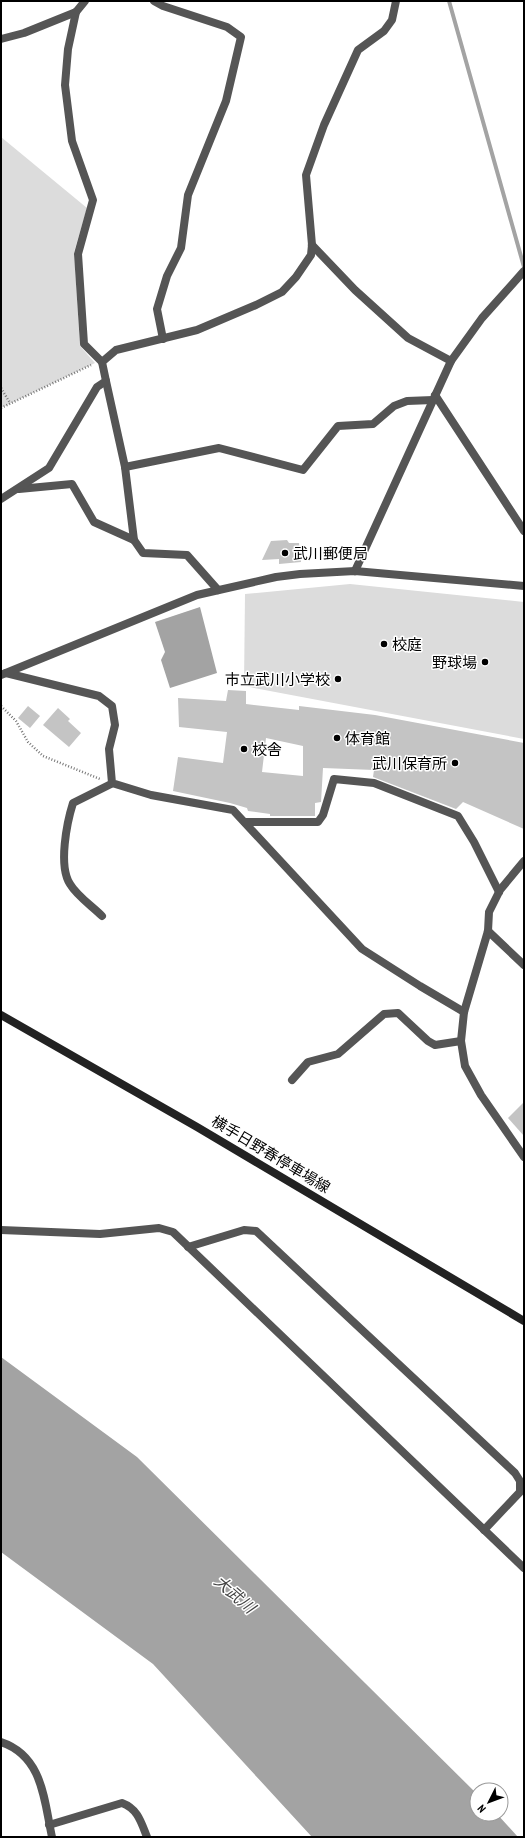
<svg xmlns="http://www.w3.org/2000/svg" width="525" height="1838" font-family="'PT Sans Narrow','Noto Sans JP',sans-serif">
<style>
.green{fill:#dcdcdc}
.water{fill:#a3a3a3}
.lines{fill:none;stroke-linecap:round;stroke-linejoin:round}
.stream{stroke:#a3a3a3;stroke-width:4}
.building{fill:#c4c4c4;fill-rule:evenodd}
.path{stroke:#777;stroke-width:2.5;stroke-dasharray:1 2;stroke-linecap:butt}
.minor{stroke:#555;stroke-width:8}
.tertiary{stroke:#555;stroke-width:8}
.secondary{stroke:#222;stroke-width:8}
.poi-dot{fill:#000;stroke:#fff;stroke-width:1.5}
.labels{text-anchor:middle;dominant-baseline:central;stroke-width:3;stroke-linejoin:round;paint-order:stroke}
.poi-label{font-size:15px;fill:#000;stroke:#fff;text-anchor:start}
.street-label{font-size:15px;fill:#000;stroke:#fff}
.water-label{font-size:16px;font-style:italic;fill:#444;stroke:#fff}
</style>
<rect width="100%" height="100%" fill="#fff"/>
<!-- green -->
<g class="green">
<polygon points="1,137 87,208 74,252 80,346 95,363 1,408"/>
<polygon points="350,584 524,602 524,739 244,686 245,594"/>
</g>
<!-- water -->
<g class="water">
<polygon points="200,607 217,673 170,688 161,660 165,652 155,622"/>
<polygon points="1,1357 137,1457 477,1794 477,1814 497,1814 518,1837 312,1837 153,1664 1,1552"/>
</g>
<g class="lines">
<!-- stream -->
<polyline class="stream" points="449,1 524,267"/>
</g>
<!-- building -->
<g class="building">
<polygon points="287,540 289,543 299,543 301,562 279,564 279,559 262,560 271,541"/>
<path d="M228 690 246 691V704L299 710V706L375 715 524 743V829L463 802 456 809 373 777 374 770 323 768 321 802 315 803V816H270V814L248 811 247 808 230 803 173 791 178 757 223 763 227 732 179 727 178 698 226 701ZM266 738 303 746V776L262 772Z"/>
<polygon points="28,706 40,716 30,728 18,718"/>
<polygon points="58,708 70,719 68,721 81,733 69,747 43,725"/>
<polygon points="524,1102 524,1136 508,1118"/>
</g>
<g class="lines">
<!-- path -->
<g class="path">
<polyline points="1,388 10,403"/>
<polyline points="1,408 91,365"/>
<polyline points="1,706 16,721 28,742 43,756 100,779"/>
</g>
<!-- minor -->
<g class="minor">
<polyline points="154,1 163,6 227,27 241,37 226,101 188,195 181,248 167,276 157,309 163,339"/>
<polyline points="76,12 68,49 65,85 72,141 93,200 78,254 84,344 102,362"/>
<polyline points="1,39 24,33 76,12 85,1"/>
<polyline points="312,245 355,290 408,338 451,361"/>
<polyline points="106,381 125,467 134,540"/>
<polyline points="435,395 524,531"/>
<polyline points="125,467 219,448 303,470 338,426 373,424 394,406 407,401 433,400"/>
<polyline points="19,489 72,484 94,522 134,540 143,553 187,555 218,590"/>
<polyline points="1,499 49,468 97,387 106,381 102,362 116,350 197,330 256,305 282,292 296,277 311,255 312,245 306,175 324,125 358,50 384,31 392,20 396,1"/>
<polyline points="6,673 99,696 112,706 115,725 109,749 112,783 151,795 233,810 362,949 420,986 464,1012"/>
<polyline points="245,822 318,822 323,815 334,779 374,783 458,816 474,842 499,892"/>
<path d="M102 916C92 906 77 896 70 884 58 866 67 822 73 803L111 784"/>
<polyline points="488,931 524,965"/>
<polyline points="292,1080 308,1062 338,1054 384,1014 398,1013 428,1041 435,1045 461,1041"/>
<polyline points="1,1230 100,1234 159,1228 173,1232 524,1568"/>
<polyline points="188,1247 244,1230 256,1231 515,1473 520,1481 520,1492 484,1530"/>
<path d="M1 1742C43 1756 44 1800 52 1837"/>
<path d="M49 1825 122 1803C138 1809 141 1822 147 1837"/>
</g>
<!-- tertiary -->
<g class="tertiary">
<polyline points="355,571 451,361 482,318 524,271"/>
<polyline points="1,675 197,595 276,577 300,574 355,571 524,586"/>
<polyline points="524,861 500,890 489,912 488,931 464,1012 461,1041 465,1066 481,1095 524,1157"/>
</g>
<!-- secondary -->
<polyline class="secondary" points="1,1015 197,1127 524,1321"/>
</g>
<!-- markers -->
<g class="poi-dot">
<circle cx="285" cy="553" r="4"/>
<circle cx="384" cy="644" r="4"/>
<circle cx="485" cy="662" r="4"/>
<circle cx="338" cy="679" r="4"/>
<circle cx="337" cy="738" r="4"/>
<circle cx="244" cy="749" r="4"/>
<circle cx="455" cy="763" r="4"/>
</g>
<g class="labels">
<!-- poi labels -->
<g class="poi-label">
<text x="293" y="553">武川郵便局</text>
<text x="392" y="644">校庭</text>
<text x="477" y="662" text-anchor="end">野球場</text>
<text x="330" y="679" text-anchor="end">市立武川小学校</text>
<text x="345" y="738">体育館</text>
<text x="252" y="749">校舎</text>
<text x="447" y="763" text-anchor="end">武川保育所</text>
</g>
<!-- street labels -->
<g class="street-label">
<text transform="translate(271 1154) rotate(31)">横手日野春停車場線</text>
</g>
<!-- water labels -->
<g class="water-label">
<text transform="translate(235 1594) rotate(41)">大武川</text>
</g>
</g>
<!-- border -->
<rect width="525" height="1838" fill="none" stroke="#000000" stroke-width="4"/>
<!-- north arrow -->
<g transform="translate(489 1802) rotate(228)"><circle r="19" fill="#ffffff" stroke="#999999"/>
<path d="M0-3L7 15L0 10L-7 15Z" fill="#000000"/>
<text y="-6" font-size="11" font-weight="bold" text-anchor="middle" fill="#000000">N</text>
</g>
</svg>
